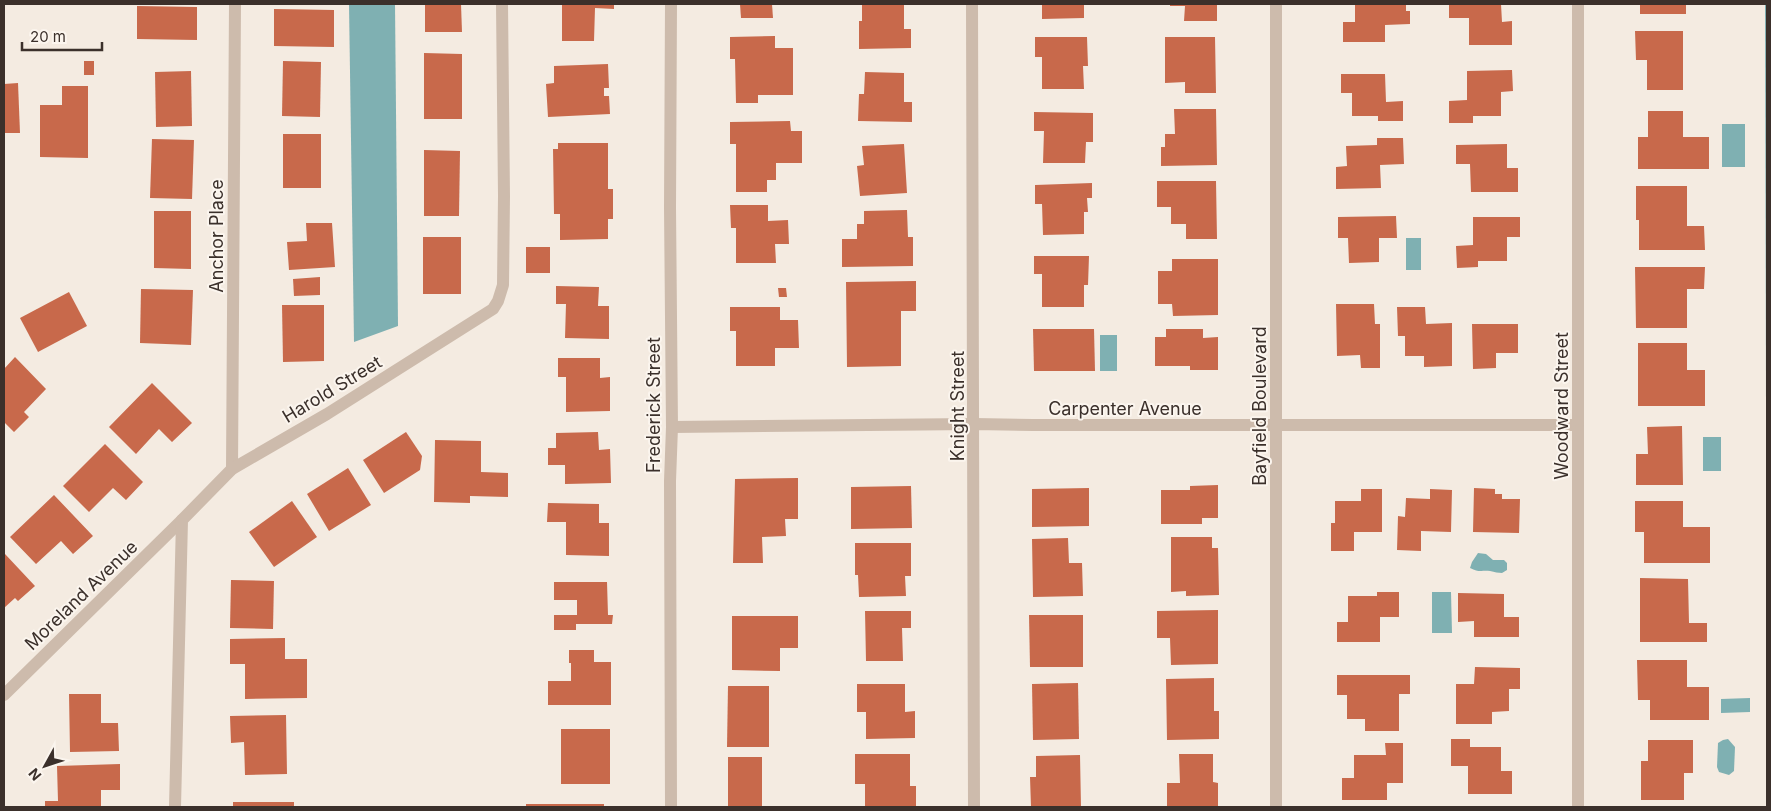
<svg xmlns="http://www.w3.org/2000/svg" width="1771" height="811" font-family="Inter,sans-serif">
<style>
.water{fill:#7fb0b2}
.building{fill:#c8694b}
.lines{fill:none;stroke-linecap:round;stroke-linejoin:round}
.street{stroke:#cdbbac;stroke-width:12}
.labels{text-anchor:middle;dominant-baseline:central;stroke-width:4;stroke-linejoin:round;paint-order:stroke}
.street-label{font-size:18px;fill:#3b302b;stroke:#fbf5ee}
</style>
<rect width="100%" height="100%" fill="#f4ebe1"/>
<!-- water -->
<g class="water">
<polygon points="349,4 395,4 398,326 354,342"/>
<polygon points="1765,4 1767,4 1767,807"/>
<rect x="1722" y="124" width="23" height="43"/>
<rect x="1406" y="238" width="15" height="32"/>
<rect x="1100" y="335" width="17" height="36"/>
<rect x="1703" y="437" width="18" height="34"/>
<path d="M1478 553 1486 554 1493 560H1504L1507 563V570L1502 573C1498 573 1495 572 1490 571 1481 570 1480 573 1470 568L1472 562Z"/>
<polygon points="1432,592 1451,592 1452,633 1432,633"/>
<polygon points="1750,698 1750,712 1721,713 1721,699"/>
<polygon points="1728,739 1735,747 1734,771 1729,775 1719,772 1717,767 1718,743 1723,740"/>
</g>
<!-- building -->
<g class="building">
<polygon points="425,4 461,4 462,32 425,32"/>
<polygon points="562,4 614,4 614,9 595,8 594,41 562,41"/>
<polygon points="740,4 772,4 773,18 741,18"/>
<polygon points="862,4 904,4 904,29 911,29 911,48 859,49 859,21 862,21"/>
<polygon points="1042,4 1084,4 1084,18 1042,19"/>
<polygon points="1170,4 1217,4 1217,21 1184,21 1185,6 1170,6"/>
<polygon points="1355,4 1406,4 1406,11 1410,11 1410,24 1385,25 1385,42 1343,42 1343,22 1355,22"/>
<polygon points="1449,4 1501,4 1502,22 1512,21 1512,45 1469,45 1469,18 1449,18"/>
<rect x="1640" y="4" width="46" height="10"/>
<polygon points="137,6 197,7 197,40 137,39"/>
<polygon points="274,9 334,10 334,47 274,46"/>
<polygon points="1635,31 1683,31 1683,90 1647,90 1647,60 1636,60"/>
<polygon points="775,36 775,48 793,48 793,95 758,95 758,103 736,103 735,59 730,59 730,37"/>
<polygon points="1035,37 1087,37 1088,66 1083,66 1084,89 1042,89 1042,57 1035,57"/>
<polygon points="1165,37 1215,37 1216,93 1185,93 1185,82 1165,83"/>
<polygon points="424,53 462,54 462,119 424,119"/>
<rect x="84" y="61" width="10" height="14"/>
<polygon points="283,61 321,62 320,117 282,116"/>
<polygon points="608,64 609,88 604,88 604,96 609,96 610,114 548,117 546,84 554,83 554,66"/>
<polygon points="1512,70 1513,91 1501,92 1501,116 1473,116 1473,123 1449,123 1449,101 1467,100 1467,71"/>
<polygon points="191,71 192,126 156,127 155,72"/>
<polygon points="865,72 904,73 904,102 912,102 912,122 858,121 859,94 864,94"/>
<polygon points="1341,74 1385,74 1386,102 1403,101 1403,121 1378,121 1378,116 1352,116 1352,93 1341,93"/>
<polygon points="18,83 20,133 4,133 4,84"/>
<polygon points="62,86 88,86 88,158 40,157 40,105 62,105"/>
<polygon points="1174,109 1216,109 1217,165 1161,166 1161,147 1165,147 1165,134 1175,134"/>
<polygon points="1648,111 1683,111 1683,137 1709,137 1709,169 1638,169 1638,137 1648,137"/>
<polygon points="1034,112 1093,113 1093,142 1086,142 1085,163 1043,163 1044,131 1034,131"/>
<polygon points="790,121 791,131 802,131 802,163 776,163 776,180 767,180 767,192 736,192 736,144 730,144 730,122"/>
<rect x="283" y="134" width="38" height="54"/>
<polygon points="1377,138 1403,138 1404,164 1380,165 1381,188 1336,189 1336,167 1347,166 1346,146 1377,145"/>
<polygon points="152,139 194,140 192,199 150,198"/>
<polygon points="558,143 608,143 608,189 613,189 613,219 608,219 608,239 560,240 560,214 554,214 553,149 558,149"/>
<polygon points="904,144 907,193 860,196 857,166 864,165 862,146"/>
<polygon points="1507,144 1507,168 1518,168 1518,192 1471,192 1470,164 1456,164 1456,145"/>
<polygon points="424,150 460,151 459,216 424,216"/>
<polygon points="1157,181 1216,181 1217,239 1186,239 1186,224 1171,224 1171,207 1157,207"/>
<polygon points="1092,183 1092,198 1087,198 1088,212 1084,212 1084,234 1043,235 1042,204 1035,204 1035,185"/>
<polygon points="1636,186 1687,186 1687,226 1704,226 1705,250 1639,250 1639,220 1636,220"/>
<polygon points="730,205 768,205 768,221 788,220 789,244 775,244 776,263 736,263 736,228 731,228"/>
<polygon points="907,210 908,237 913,237 913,266 842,267 842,239 857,239 857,224 864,224 864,211"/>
<polygon points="154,211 191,211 191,269 154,268"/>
<polygon points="1396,216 1397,238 1379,238 1379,262 1349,263 1348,238 1338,238 1338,217"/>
<polygon points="1473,217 1520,217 1520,237 1507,237 1507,261 1478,261 1478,267 1457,268 1456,246 1473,245"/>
<polygon points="306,223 332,223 335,267 289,270 287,242 307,241"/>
<rect x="423" y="237" width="38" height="57"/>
<rect x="526" y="247" width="24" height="26"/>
<polygon points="1034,256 1089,256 1088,285 1084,285 1084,307 1042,307 1042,274 1034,274"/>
<polygon points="1172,259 1218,259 1218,315 1173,316 1172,304 1158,304 1158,271 1172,271"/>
<polygon points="1635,267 1705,267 1704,289 1687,289 1687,328 1636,328"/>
<polygon points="320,277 320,295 294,296 293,279"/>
<polygon points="916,281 916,311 901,311 901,366 847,367 846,282"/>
<polygon points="556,286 599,287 598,306 609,306 609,339 565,338 566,304 556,304"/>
<polygon points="778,288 786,288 787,297 779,297"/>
<polygon points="141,289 193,290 191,345 140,343"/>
<polygon points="69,292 87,326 38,352 20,318"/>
<polygon points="1336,304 1374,304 1375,324 1380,324 1380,368 1361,368 1360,355 1337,356"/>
<polygon points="282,305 324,305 324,361 283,362"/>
<polygon points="730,307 780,307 780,320 798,320 799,348 775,348 775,366 736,366 736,331 730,331"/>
<polygon points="1397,307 1425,307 1426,324 1452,323 1452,366 1424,367 1424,356 1405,356 1405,336 1398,336"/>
<polygon points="1472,324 1518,324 1518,353 1496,353 1496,368 1473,369"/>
<polygon points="1033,329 1094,329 1095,371 1034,371"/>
<polygon points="1166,329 1203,329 1203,338 1218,337 1218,370 1190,370 1190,366 1155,366 1155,337 1166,337"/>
<polygon points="1638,343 1687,343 1687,370 1705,370 1705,406 1638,406"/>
<polygon points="15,357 46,389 24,412 29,417 14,432 4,422 4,369"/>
<polygon points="558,358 600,358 600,378 610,377 610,411 566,412 566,377 558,377"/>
<polygon points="152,383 192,423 172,442 159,429 136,454 109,427"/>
<polygon points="1682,426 1683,485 1636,485 1636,454 1648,454 1647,427"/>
<polygon points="406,432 422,456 420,470 384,493 363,460"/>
<polygon points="598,432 599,450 610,449 611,483 565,484 565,465 548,465 548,448 556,448 556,433"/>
<polygon points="435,440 481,441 481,472 508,473 508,497 470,496 470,503 434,502"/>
<polygon points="105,444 143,482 126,500 113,488 89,512 63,486"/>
<polygon points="348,468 371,505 329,531 307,494"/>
<polygon points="798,478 798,519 785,519 786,536 762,537 763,563 733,563 735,479"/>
<polygon points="1218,485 1218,518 1202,518 1202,524 1161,524 1161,490 1190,490 1190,486"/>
<polygon points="911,486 912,528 851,529 851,487"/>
<polygon points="1089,488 1089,526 1032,527 1032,489"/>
<polygon points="1474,488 1495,489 1495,494 1502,494 1502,499 1520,499 1519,533 1473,532"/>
<polygon points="1361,489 1382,489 1382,532 1354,532 1354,551 1331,551 1331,523 1335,523 1335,501 1361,501"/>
<polygon points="1430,489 1452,490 1451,532 1421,531 1421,551 1397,550 1398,516 1405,517 1406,498 1430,499"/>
<polygon points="54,495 93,536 73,554 61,541 36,564 10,537"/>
<polygon points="292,501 317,537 274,567 249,532"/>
<polygon points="1635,501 1683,501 1683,527 1710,527 1710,563 1644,563 1644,532 1635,532"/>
<polygon points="548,503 599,504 599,523 609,523 609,556 566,555 566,522 547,522"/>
<polygon points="1171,537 1212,537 1212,548 1218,548 1219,595 1186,596 1186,591 1171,592"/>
<polygon points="1068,538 1069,563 1082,563 1083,596 1033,597 1032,539"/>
<polygon points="855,543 911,543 911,576 905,576 906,596 859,597 858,575 855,575"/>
<polygon points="5,554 35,586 18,601 15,598 4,608 4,556"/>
<polygon points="1640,578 1688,579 1689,623 1707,623 1707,642 1640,642"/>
<polygon points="231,580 274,581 273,629 230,628"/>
<polygon points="554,582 607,582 608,615 613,615 612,624 576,624 576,630 554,630 554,615 577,615 577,600 554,600"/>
<polygon points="1377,592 1399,592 1399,617 1380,617 1380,642 1337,642 1337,622 1348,622 1348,596 1377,596"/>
<polygon points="1458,593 1504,594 1504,617 1519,617 1519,637 1474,637 1474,621 1458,622"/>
<polygon points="1218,610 1218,664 1171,665 1170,638 1157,638 1157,611"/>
<polygon points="865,611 911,611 911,628 902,628 903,661 866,661"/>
<polygon points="1029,615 1083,615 1083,667 1030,667"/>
<polygon points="732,616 798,616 798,648 780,648 780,671 732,670"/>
<polygon points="285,638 285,659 307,659 307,698 245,699 245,664 230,664 230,639"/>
<polygon points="569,650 594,650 594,662 611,662 611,705 548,705 548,681 571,681 571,663 569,663"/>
<polygon points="1637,660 1687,660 1687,687 1709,687 1709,720 1650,720 1650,700 1638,700"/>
<polygon points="1475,667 1520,668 1520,689 1509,689 1509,711 1492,712 1492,724 1456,724 1456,684 1474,684"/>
<polygon points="1337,675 1410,675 1410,694 1399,694 1399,731 1365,731 1365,719 1347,719 1347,695 1337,695"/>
<polygon points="1214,678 1214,711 1219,711 1219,739 1167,740 1166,679"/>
<polygon points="1078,683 1079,739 1033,740 1032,684"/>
<polygon points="857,684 905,684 905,712 915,711 915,738 866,739 866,712 857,712"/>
<polygon points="728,686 769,686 769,747 727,747"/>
<polygon points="69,694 101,694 101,723 118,723 119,751 70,752"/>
<polygon points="286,715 287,774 245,775 244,742 231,743 230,716"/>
<rect x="561" y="729" width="49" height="55"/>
<polygon points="1451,739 1470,739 1470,747 1501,747 1501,771 1512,771 1512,794 1468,794 1468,766 1451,766"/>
<polygon points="1648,740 1693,740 1693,773 1684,773 1684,800 1641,800 1641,761 1648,761"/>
<polygon points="1385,743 1403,743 1403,783 1387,783 1387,800 1342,800 1342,778 1354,778 1354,755 1386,755"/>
<polygon points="855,754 910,754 910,786 916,786 916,807 865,807 865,784 855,784"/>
<polygon points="1179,754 1213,754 1213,782 1218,783 1218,807 1167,807 1167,783 1180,783"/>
<polygon points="1080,755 1081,807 1031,807 1030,777 1036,777 1036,756"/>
<rect x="728" y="757" width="34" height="50"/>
<polygon points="120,764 120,790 101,790 101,807 45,807 45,801 58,801 57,766"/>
<rect x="233" y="802" width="61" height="5"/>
<rect x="526" y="804" width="78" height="3"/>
</g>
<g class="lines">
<!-- street -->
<g class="street">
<polyline points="972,4 974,807"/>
<polyline points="1276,4 1276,807"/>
<polyline points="1578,4 1578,807"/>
<polyline points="672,427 974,424 1033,425 1578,425"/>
<polyline points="232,469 235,4"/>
<polyline points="4,695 182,520"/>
<polyline points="175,807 182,520 232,469 327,414 493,309 498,301 503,285 504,196 502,4"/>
<polyline points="671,807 670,481 672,427 670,207 671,4"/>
</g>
</g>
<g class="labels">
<!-- street labels -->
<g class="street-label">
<text transform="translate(216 236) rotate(-90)">Anchor Place</text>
<text transform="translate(332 389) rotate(-31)">Harold Street</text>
<text transform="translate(653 405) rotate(-90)">Frederick Street</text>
<text transform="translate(957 406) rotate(-90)">Knight Street</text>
<text transform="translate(1259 406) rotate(-90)">Bayfield Boulevard</text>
<text transform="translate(1561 406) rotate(-90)">Woodward Street</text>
<text x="1125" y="408">Carpenter Avenue</text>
<text transform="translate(81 595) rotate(-44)">Moreland Avenue</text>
</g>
</g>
<!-- border -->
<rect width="1771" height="811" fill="none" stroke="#3b302b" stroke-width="10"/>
<!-- north arrow -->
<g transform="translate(45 766) rotate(230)" stroke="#fbf5ee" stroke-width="4" paint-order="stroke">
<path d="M0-4L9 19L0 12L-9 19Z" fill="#3b302b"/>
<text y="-8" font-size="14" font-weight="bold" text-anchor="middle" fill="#3b302b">N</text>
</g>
<!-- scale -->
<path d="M22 42v8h80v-8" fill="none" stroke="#3b302b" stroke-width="2.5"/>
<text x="30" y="42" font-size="15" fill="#3b302b" stroke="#fbf5ee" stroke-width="4" paint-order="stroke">20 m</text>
</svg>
